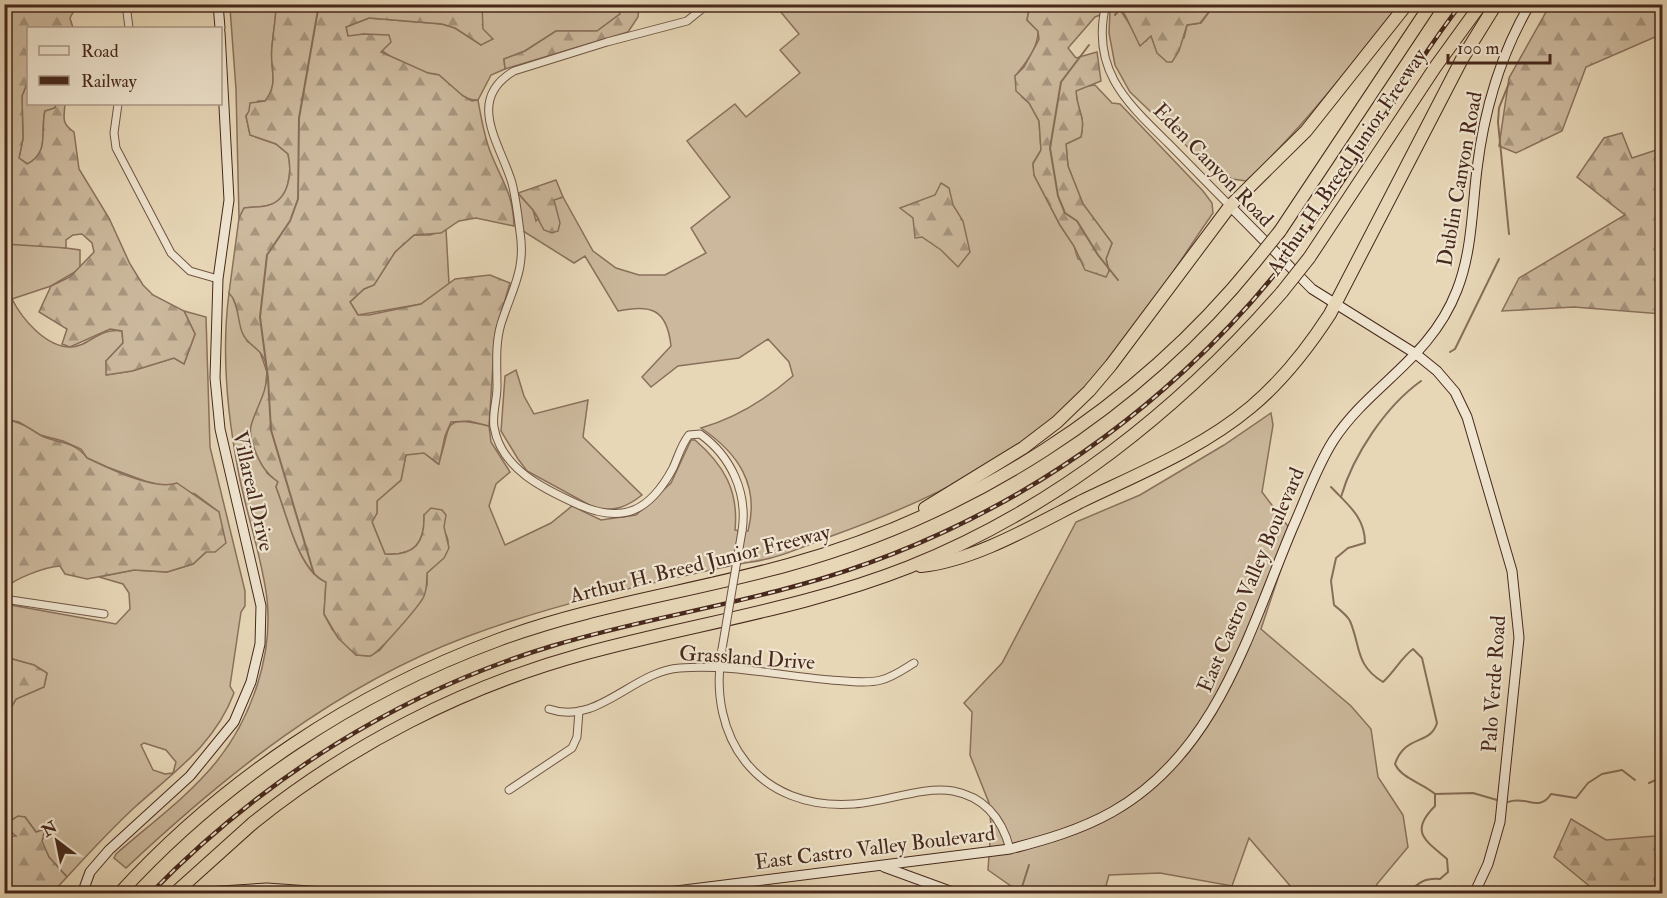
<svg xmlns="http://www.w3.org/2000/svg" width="1667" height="898" font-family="'IM FELL Double Pica',serif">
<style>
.grass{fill:#ccb99d;stroke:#8a705c;stroke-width:1.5;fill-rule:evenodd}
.forest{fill:url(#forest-firs);stroke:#8a705c;stroke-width:1.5}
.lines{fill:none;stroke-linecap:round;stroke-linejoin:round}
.stream{stroke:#876e59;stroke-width:2}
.street-casing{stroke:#6f5443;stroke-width:9}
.secondary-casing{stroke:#47281c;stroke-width:11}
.highway-casing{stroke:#47281c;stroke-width:14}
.street{stroke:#efe5d0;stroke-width:7}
.secondary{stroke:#efe5d0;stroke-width:9}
.highway{stroke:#e7d7b7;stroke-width:12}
.rail-casing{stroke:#47281c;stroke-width:4.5}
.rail{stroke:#efe5d0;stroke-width:2;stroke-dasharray:7;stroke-linecap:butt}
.street-bridge-casing{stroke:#6f5443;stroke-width:9;stroke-linecap:butt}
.highway-bridge-casing{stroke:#47281c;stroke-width:14;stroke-linecap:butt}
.street-bridge{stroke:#efe5d0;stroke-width:7}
.highway-bridge{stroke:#e7d7b7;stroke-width:12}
.labels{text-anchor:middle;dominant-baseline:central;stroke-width:4.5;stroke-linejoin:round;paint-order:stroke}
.street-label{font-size:21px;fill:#47281c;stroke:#efe5d0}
</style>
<defs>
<pattern id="forest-firs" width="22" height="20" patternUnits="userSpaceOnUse" patternTransform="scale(1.5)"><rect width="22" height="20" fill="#ccb99d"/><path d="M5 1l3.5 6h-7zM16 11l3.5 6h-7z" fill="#a7967f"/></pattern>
</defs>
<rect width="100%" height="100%" fill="#e7d7b7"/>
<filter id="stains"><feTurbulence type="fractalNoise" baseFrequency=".00333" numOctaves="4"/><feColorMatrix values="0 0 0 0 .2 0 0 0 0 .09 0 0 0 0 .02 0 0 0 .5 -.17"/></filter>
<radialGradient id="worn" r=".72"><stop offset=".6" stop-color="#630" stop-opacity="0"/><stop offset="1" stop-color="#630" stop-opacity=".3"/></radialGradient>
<!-- grass -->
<g class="grass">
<path d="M1226 4 1400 5C1350 65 1304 127 1246 181L1232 179 1194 153 1130 92 1115 65 1109 33 1110 11 1119 8 1130 25 1146 41 1151 35 1155 46 1184 38 1187 25 1201 23 1212 8Z"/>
<path d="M260 5H276C276 20 273 32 272 47 269 67 280 83 265 101H258L246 116 250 135 276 144 288 154C292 171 290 199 269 205 262 208 253 206 245 208L239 218 236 89 230 8 236 6 247 10Z"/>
<path d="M482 5H618L620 14 597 31H556L525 51 504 59 505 69 491 75 478 100C463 101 451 85 440 76 437 73 431 74 427 73 401 64 382 54 364 34L348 37 346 27 369 18 442 24 455 28 481 45Z"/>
<path d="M775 5H1030L1027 20 1038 31C1039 46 1025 65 1015 76L1022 97 1029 103 1039 121 1041 150 1033 163 1034 175 1060 225 1074 246 1078 259 1109 271 1106 259 1112 243 1083 204 1068 166 1066 144 1081 137C1086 115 1077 112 1076 91L1081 87 1095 85 1112 103 1120 104 1203 191 1212 203 1213 213C1161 287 1114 373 1042 428 978 478 902 511 826 538 808 545 790 553 771 558 756 562 740 563 725 567 638 586 550 605 466 637 336 686 226 774 126 868L114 858 116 854C150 824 189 796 217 761 252 717 273 655 267 599 262 557 247 516 239 475 227 414 221 354 229 293L233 297 247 341 259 349 267 372 265 395 251 427 267 473 278 482 276 487C287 514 298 571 326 582L324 614 332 629 356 655 370 656 380 650 411 611 421 601 427 585V573C454 548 457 535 424 515 425 543 414 556 385 554L372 522 377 513V501L401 480 406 454 424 453 438 464C453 427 438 413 489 426L491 442 510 472 496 484 489 506 505 545 551 523 572 506 601 520 636 515 671 483 691 440H695C724 465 739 491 735 530L748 531C760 485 738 453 701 428 736 418 765 400 793 376L789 362 768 339 739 358 678 366 651 387 642 377 671 346C667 309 651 304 618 311L585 256 574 263 523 231 518 193 533 210 536 221 554 199 563 197 593 251 616 268 639 275H665L706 253 691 228 730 197 687 141 735 104 746 117 800 73 780 50 799 34Z"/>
<path d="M28 81V104H56L55 108 45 111C40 131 50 152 28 164L19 158 23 139 22 96Z"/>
<polygon points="446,229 449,284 421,304 358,315 350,302 364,289 374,285 395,252 414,235 430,235"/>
<path d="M5 244 44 245 80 250V269L51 286 12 299C22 319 46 347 70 347 89 347 99 327 122 331L123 343 106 361 107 375 132 371 174 358 184 364 195 334 184 311 206 317 210 447 245 591V606L241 612 230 686 234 693C215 744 174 772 135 807 111 829 89 853 67 877L49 857 41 841 45 836 36 832 25 817 5 824V718L16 699 44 687 47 673 34 665 5 657V604L116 624 130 609 129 593 123 584 99 577 134 570 167 572 193 564 206 552 219 512 195 494 145 481 107 467 87 458 81 449 63 441 40 435 19 422 5 419ZM144 743 166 750 176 762 173 773 165 774 153 770 141 745Z"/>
<path d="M516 370 524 396 534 414 588 400 583 437 642 495C627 507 614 512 595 508L527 471 518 459 501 431 505 376Z"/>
<polygon points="1271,413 1273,425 1262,492 1293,533 1261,629 1351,706 1371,729 1378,777 1403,815 1408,847 1377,884 1374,893 1291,893 1292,888 1249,838 1232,886 1160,873 1109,875 1104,893 1035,893 1011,886 988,870 991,826 989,803 970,755 972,712 964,703 1002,663 1076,522 1140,495 1224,445"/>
</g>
<!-- forest -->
<g class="forest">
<path d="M5 4 77 5 70 18 73 28H28V81L22 96 23 139 19 158 27 164C50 153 40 131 45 111L55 108 56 104H65C64 118 61 123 74 132L79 169 109 218 130 264 143 285 153 295 184 311 195 334 184 364 174 358 132 371 106 375V361L123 343 122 331 110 329 70 347 62 344 67 329 39 312 51 286 70 277 94 252 92 243 82 234 73 235 66 240V248L5 244Z"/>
<path d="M276 5H482L483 29 493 39 481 45 455 28 442 24 369 18 346 27 348 36 364 34 389 35 391 42 381 52 428 73 439 75 463 96 472 101 478 100C481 117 484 135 490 151 501 180 513 192 514 226L476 218 459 221 441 233 414 235 395 252 374 285 364 289 350 302 358 315H369L421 304 455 279 490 275 510 283 495 334 489 426 469 421 451 422 445 436 439 464 424 453 406 455 401 480 377 501V513L372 522 385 554C415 556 425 543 424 515L431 508 442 510 446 515 444 527 449 548 444 558 427 573C427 581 427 589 424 596 421 604 378 654 370 656 366 656 360 655 356 655L338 638 324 614 326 582C298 570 287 514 276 487L278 482C275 479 271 477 268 473 259 464 248 438 251 426 256 407 267 394 267 373 266 346 248 349 242 332 237 319 239 303 229 293L239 218 244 208C252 206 262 208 269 205 290 199 292 171 288 154L276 144 250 135 246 116 249 111 250 103 265 101C280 83 269 67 272 47 273 32 276 20 276 5Z"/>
<polygon points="618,5 639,5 638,17 628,32 505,69 504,59 525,51 556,31 597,31 620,14"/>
<path d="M1030 5H1226L1212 8 1200 23 1187 25 1179 51 1172 62H1167L1157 53 1151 36 1140 46 1125 15 1119 8 1095 17 1068 48 1076 58 1097 52 1101 81 1076 91C1077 113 1086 113 1081 137L1066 144 1068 166 1083 204 1112 243 1106 259 1109 271 1106 277 1085 270 1074 246 1060 225 1034 175 1033 164 1041 150 1039 121 1029 103 1016 91 1015 76 1024 67 1035 47 1039 39 1038 31 1027 20Z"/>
<polygon points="1550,5 1662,5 1662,34 1586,67 1562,131 1516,153 1499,146 1509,78"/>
<polygon points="1622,133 1632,158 1662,148 1662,314 1574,307 1502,311 1519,278 1625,215 1577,177 1604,138"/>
<polygon points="556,180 563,197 554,200 560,223 558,231 552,233 544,230 533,210 518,193"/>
<polygon points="941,183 949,188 953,205 963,221 970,252 958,267 941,250 922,237 915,238 913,218 900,208 935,195"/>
<path d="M5 419C22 423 26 426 40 435 57 444 74 440 87 458 109 468 153 491 177 483L219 512 226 543 215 552H206L193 564 167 572 134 570 87 579 65 574 60 566C45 567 16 578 5 588Z"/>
<polygon points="5,657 34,665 47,673 44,687 16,699 5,718"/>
<polygon points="18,816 25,817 36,832 45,829 42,841 49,857 67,877 52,893 5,893 5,837 16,836 5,827 5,824"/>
<polygon points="1571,819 1606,840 1655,836 1662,827 1662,893 1598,893 1554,857"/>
</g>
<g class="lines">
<!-- stream -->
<g class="stream">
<polyline points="1115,15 1124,4"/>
<polyline points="1089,45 1061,82 1050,148 1058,196 1065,213 1077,221 1098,255 1118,280"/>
<polyline points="1509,234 1498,122 1499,108 1509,83"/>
<polyline points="1450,352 1455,349 1499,259"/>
<path d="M1331 487C1348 505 1365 517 1365 543L1348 548 1336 558 1331 581 1334 605C1339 609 1347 615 1350 621 1361 647 1355 665 1383 682 1395 671 1401 658 1413 649L1422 658 1437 723C1430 746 1405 734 1395 764 1402 779 1423 783 1435 794"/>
<path d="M1341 497C1353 455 1386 406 1421 381"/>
<polyline points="314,574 271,430 268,378 260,317 267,255 290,221 298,199 299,118 319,4"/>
<polyline points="1649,783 1662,777"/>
<polyline points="1435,794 1473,793 1497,800"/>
<polyline points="1657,796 1662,805"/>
<path d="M1508 802C1526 795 1539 813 1551 794L1576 798 1588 783 1602 774 1622 770 1635 780"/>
<polyline points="1005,894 1022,887 1029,865"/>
<path d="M1408 894C1418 882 1425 878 1440 879L1448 872 1447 859C1425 840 1409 832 1435 806V794"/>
</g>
<!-- street casing -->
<g class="street-casing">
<g id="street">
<polyline points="126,4 129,28"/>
<path d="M708 4 687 21 607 42 514 71C465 100 500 143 512 183 516 199 518 216 520 232 526 270 512 289 501 324 495 344 497 365 497 387 497 400 492 414 494 427 501 469 544 489 577 504 623 525 650 511 673 468 678 457 681 445 689 435L700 434C731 456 748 493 742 531"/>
<path d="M1106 4C1090 69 1126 102 1168 143 1189 164 1209 185 1230 206"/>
<polyline points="118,104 114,133 116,148 171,253 190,271 218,279"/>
<polyline points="4,599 104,614"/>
<path d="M722 649C706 739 759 811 854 804 886 802 922 786 953 791 985 797 1002 819 1010 849"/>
<path d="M549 709C598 726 633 671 680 668 730 664 782 676 831 680 847 681 866 684 881 680 893 677 904 669 914 663"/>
<polyline points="509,790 572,748 577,737 579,711"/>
</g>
</g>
<!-- secondary casing -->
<g class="secondary-casing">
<g id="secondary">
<polyline points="218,4 220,28"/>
<polyline points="1230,206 1312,289 1416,354 1437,371 1455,392 1467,417 1512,571 1519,638 1500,822 1488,864 1474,894"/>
<polyline points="884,867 958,894"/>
<polyline points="82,894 90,872 109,850 190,776 234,722 251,682 260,644 261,606 220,429 215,378 218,279 229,200 220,32"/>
<polyline points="174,894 267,888 352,894"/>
<path d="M652 894 1010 849C1045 840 1080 830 1112 812 1217 753 1249 631 1293 527 1306 498 1316 468 1333 441 1370 384 1430 360 1457 290 1472 252 1472 209 1477 169 1484 111 1500 55 1530 4"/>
</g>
</g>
<!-- highway casing -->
<g class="highway-casing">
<g id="highway">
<polyline points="1280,231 1431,4"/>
<polyline points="1309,258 1436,66 1481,4"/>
<polyline points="925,508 1023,448 1057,422 1089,391 1111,365 1230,206 1306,131 1407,4"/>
<path d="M921 566C973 561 1033 526 1080 502 1138 474 1201 449 1251 407 1282 381 1308 348 1330 314L1462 59 1496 4"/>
<path d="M253 823C350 745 463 687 583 654 692 624 803 609 909 567 1055 509 1180 409 1282 292"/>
<path d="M119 894C223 780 354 693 498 640 592 605 691 592 788 565 969 515 1136 409 1255 262"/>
</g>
</g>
<!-- street -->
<use href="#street" class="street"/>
<!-- secondary -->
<use href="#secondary" class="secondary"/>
<!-- highway -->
<use href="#highway" class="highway"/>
<!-- rail casing -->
<g class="rail-casing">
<path id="rail" d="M150 894C262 779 399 692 552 646 631 622 712 609 792 587 871 566 948 534 1019 493 1138 424 1240 329 1319 216 1368 147 1409 72 1461 4"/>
</g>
<!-- rail -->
<use href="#rail" class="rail"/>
<!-- street-bridge casing -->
<g class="street-bridge-casing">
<polyline id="street-bridge" points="722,649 742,531"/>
</g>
<!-- highway-bridge casing -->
<g class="highway-bridge-casing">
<g id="highway-bridge">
<polyline points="1255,262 1280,231"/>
<polyline points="1282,292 1309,258"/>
<polyline points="174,894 253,823"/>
</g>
</g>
<!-- street-bridge -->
<use href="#street-bridge" class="street-bridge"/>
<!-- highway-bridge -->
<use href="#highway-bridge" class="highway-bridge"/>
</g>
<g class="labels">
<!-- street labels -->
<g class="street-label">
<text transform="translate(1347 162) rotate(-56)">Arthur H. Breed Junior Freeway</text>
<text transform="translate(1213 165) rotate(46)">Eden Canyon Road</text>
<text transform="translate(1460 179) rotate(-80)">Dublin Canyon Road</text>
<text transform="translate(253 491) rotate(77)">Villareal Drive</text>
<text transform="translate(700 564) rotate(-14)">Arthur H. Breed Junior Freeway</text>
<text transform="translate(1251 580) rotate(-67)">East Castro Valley Boulevard</text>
<text transform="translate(747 658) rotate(4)">Grassland Drive</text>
<text transform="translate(1494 684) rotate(-86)">Palo Verde Road</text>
<text transform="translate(875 848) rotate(-7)">East Castro Valley Boulevard</text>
</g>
</g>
<!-- margin -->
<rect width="1667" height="898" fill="none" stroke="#e7d7b7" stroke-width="24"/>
<rect x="6" y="6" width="1655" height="886" fill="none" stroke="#47281c" stroke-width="3"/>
<rect x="12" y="12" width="1643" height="874" fill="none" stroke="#47281c" stroke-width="1.5"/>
<!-- legend -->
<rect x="27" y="27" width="195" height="78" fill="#efe5d0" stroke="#ac9988" stroke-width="1.5"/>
<rect x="39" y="46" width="30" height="9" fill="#efe5d0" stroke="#ac9988" stroke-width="1.5"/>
<text x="81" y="57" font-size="18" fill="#47281c">Road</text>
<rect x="39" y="76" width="30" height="9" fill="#47281c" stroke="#ac9988" stroke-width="1.5"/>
<text x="81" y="87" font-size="18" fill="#47281c">Railway</text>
<!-- north arrow -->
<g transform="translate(57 841) rotate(328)" stroke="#efe5d0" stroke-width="4.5" paint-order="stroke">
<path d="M0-4.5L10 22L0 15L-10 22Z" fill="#47281c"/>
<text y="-9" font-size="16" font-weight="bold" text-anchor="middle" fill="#47281c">N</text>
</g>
<!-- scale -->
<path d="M1448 54v9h102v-9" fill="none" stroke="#47281c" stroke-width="3"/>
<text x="1457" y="54" font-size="18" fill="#47281c" stroke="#efe5d0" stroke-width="4.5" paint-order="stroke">100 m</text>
<rect width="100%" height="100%" filter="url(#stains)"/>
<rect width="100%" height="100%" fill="url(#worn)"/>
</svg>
